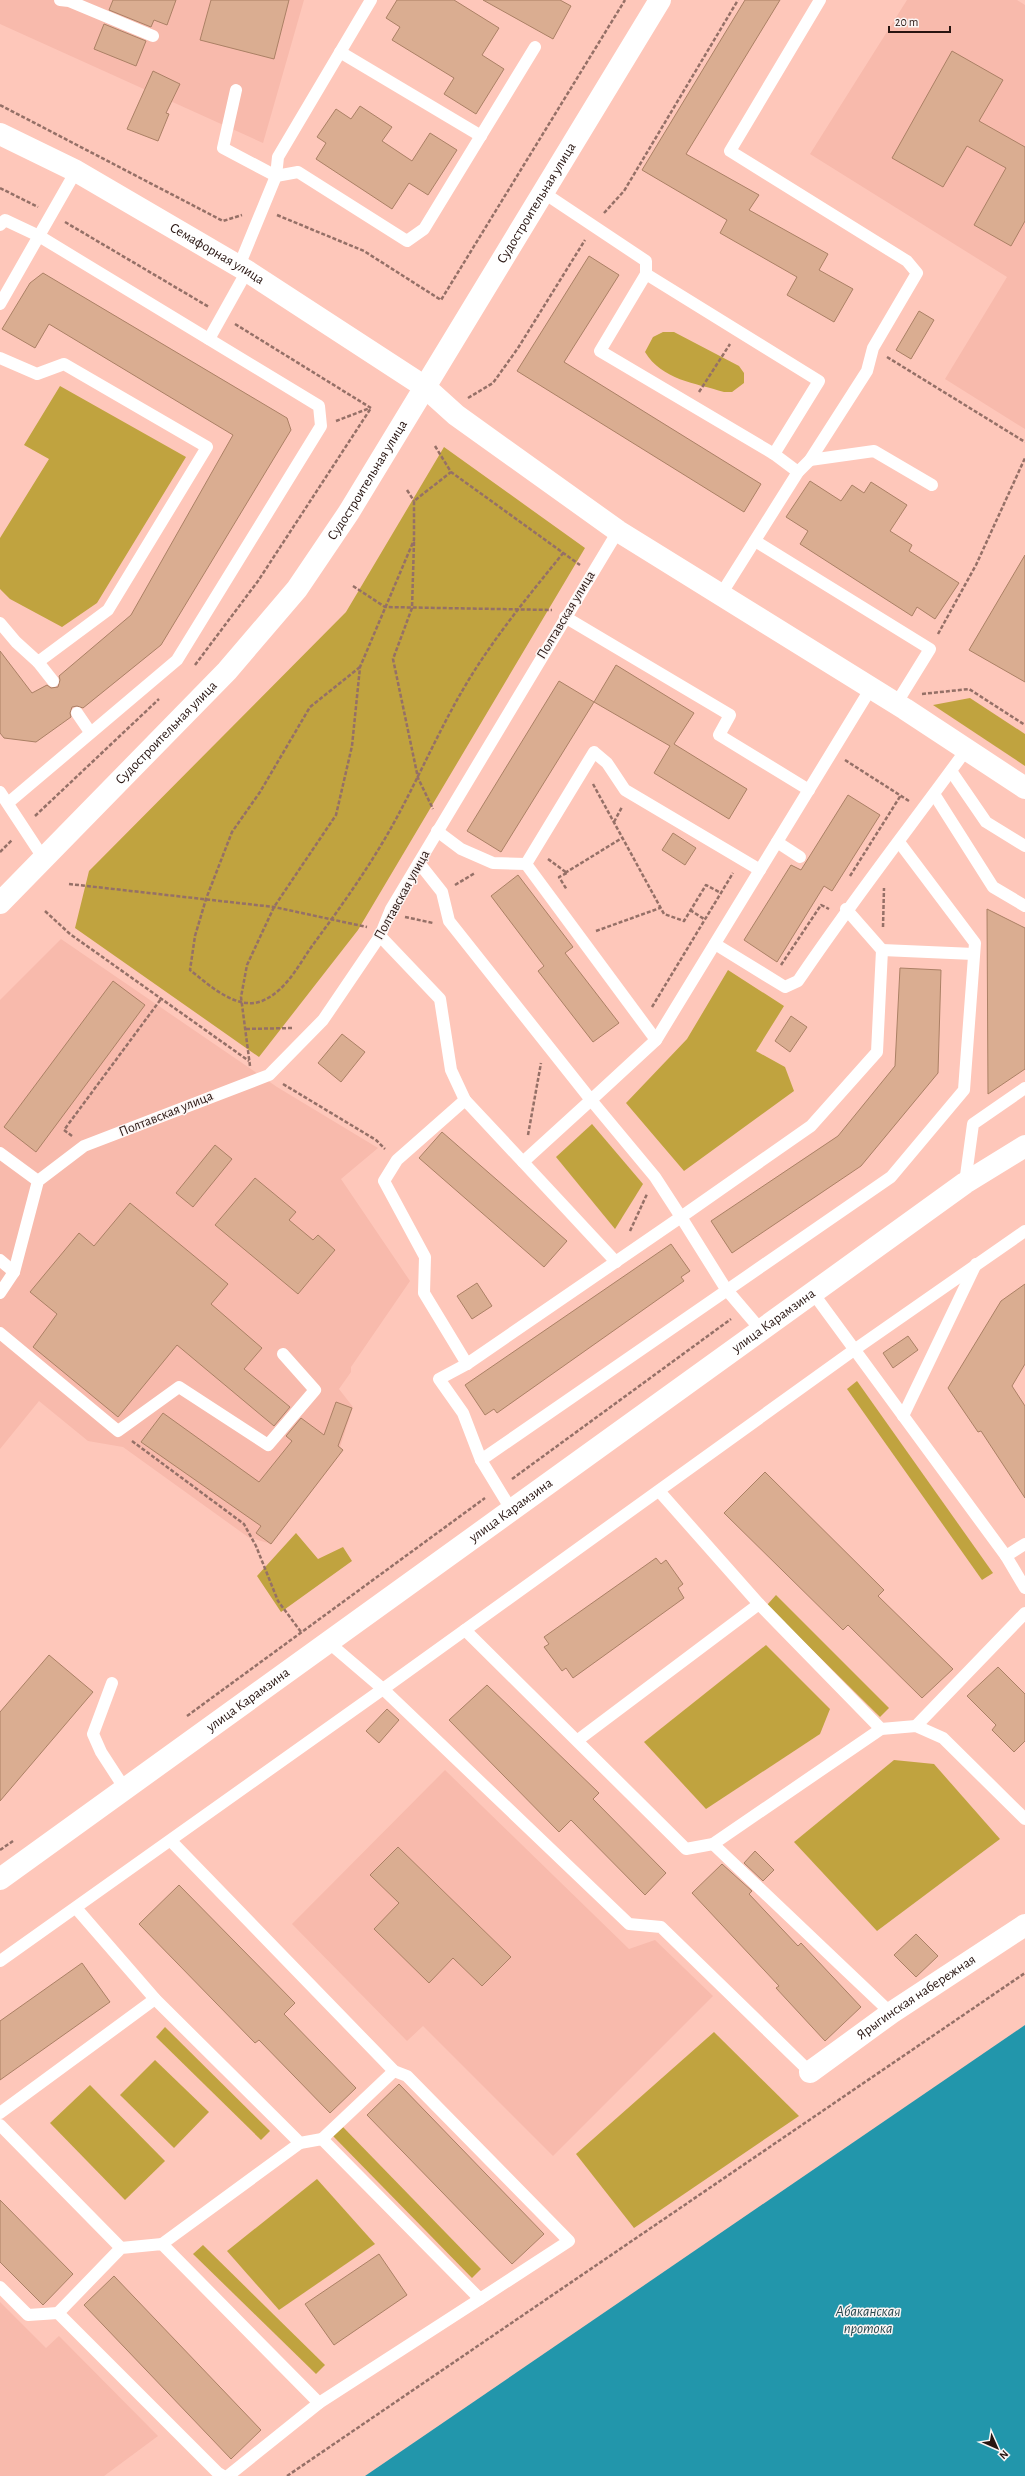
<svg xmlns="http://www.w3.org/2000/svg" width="1025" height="2476" font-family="'Alegreya Sans',sans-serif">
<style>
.built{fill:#f8baac}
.green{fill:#c0a33f}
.water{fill:#2296ab}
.building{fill:#daad91;stroke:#ab8065}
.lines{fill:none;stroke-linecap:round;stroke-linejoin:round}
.path{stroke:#957067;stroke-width:2.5;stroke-dasharray:4 2;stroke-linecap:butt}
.lane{stroke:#fff;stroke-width:12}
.street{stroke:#fff;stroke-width:22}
.secondary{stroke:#fff;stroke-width:22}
.labels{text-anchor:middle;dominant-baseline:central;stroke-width:3;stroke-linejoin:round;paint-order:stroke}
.street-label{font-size:14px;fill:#281511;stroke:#fbf5f4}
.water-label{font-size:15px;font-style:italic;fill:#26464d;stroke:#fbf5f4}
</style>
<rect width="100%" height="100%" fill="#fec7ba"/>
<!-- built -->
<g class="built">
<polygon points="0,0 304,0 263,143 0,24"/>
<polygon points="907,0 1017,0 1025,5 1025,429 945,379 1007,277 810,154"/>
<polygon points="61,939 277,1087 378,1148 341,1179 410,1281 351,1367 351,1372 339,1389 353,1407 340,1447 343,1450 271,1544 248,1537 123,1447 88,1441 39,1401 0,1449 0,1000"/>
<polygon points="445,1770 629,1949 655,1940 713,1996 553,2156 423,2026 407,2041 292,1924"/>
<polygon points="0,2302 46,2348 59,2336 158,2436 104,2476 0,2476"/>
</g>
<!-- green -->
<g class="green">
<path d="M663 332H674L739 366 744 373V383L732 392H724C695 383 662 380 645 352L653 337Z"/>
<polygon points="60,386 186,457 97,603 62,627 10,599 0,589 0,538 49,459 24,445"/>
<polygon points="444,447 585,548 358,930 259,1057 75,928 89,871 346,612"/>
<polygon points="970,698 1025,734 1025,766 933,705"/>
<polygon points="728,970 784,1006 756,1051 785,1067 794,1091 684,1171 626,1103 687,1039"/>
<polygon points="592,1124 643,1184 615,1229 556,1157"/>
<polygon points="857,1381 993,1573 982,1580 847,1389"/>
<polygon points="296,1533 318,1559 343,1547 352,1561 281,1612 257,1576"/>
<polygon points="776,1595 889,1708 880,1717 767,1605"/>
<polygon points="766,1645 830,1709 820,1734 706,1809 644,1742"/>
<polygon points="894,1760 934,1764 1000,1839 877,1931 794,1842"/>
<polygon points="165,2027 270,2131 261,2140 156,2037"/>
<polygon points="714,2032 799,2116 634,2228 576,2154"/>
<polygon points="155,2060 209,2112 174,2148 120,2095"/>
<polygon points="90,2085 165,2161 125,2200 50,2123"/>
<polygon points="343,2127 481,2269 472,2278 333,2136"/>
<polygon points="317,2179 375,2244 279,2310 227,2251"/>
<polygon points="203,2245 325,2365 316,2374 193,2254"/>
</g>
<!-- water -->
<polygon class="water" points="1025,2025 1025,2476 365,2476"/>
<!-- building -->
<g class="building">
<polygon points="113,0 176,0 167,25 154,20 151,27 109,10"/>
<polygon points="211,0 289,0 274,59 200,40"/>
<polygon points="397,0 454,0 499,28 482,55 504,69 476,114 444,94 454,78 392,40 400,27 386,18"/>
<polygon points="483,0 560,0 571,6 553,39"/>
<polygon points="745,0 780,0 686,154 759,195 749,210 828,254 819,270 853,289 834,322 787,295 797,277 720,233 727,220 642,170"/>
<polygon points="104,24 146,41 136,66 94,49"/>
<polygon points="952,51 1003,80 979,121 1025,147 1025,221 1011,246 974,225 1006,168 967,146 943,187 892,158"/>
<polygon points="153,71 180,84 166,113 169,114 158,141 127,129"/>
<polygon points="360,106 392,127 382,141 412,161 430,133 457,150 428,195 409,183 392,209 316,159 326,143 317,137 336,109 351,119"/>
<polygon points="589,256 619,275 564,362 761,484 744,512 517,371"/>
<polygon points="43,273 287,418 291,430 161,645 83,708 77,706 72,707 70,713 71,717 36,742 4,738 0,733 0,651 32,693 47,685 51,688 58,687 60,680 59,676 131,615 233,435 49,324 35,348 2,329 30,283"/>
<polygon points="919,311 934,320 911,359 896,350"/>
<polygon points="810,481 841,501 852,485 864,493 871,482 907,505 890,531 912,545 909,551 959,583 935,619 917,607 912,616 800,544 808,531 786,517"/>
<polygon points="1025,555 1025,682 969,650"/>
<polygon points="616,665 694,713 674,744 747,789 729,819 654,773 670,746 594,702 501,852 467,831 559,681 594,702"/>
<polygon points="848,795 880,815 832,891 824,886 777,962 744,940 791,865 801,870"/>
<polygon points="673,833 696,848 685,865 662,850"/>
<polygon points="518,875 573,947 565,953 619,1023 593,1042 538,971 544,966 491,896"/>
<polygon points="987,909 1025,928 1025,1069 988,1094"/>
<polygon points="900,968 941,970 938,1073 861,1166 732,1253 711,1221 838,1136 895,1066"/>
<polygon points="113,981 145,1005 36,1152 4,1127"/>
<polygon points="791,1016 807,1027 790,1052 775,1041"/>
<polygon points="342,1034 365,1052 341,1082 318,1063"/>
<polygon points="442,1132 567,1241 544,1267 419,1158"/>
<polygon points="215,1145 232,1159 193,1207 176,1193"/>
<polygon points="255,1178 296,1212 289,1220 313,1240 318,1235 335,1250 298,1294 215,1225"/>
<polygon points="130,1203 228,1284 211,1304 262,1348 244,1369 290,1407 274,1426 177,1345 118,1417 33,1347 57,1314 30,1292 79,1233 94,1246"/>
<polygon points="671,1244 690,1271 681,1277 684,1281 497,1413 494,1409 485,1415 465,1385"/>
<polygon points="477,1283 492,1306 472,1319 457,1296"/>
<polygon points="1025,1284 1025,1364 1012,1386 1025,1406 1025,1498 981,1431 978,1432 948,1388 1001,1301"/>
<polygon points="908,1336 918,1350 893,1368 883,1353"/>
<polygon points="336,1402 352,1408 338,1446 343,1450 271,1544 256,1533 261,1526 141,1442 163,1413 259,1482 292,1441 286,1436 301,1418 324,1435"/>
<polygon points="765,1472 884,1590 878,1596 953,1669 922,1698 848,1625 843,1630 724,1513"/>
<polygon points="656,1558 661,1564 666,1560 683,1584 678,1588 684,1598 573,1678 566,1668 562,1671 544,1647 549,1644 544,1637"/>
<polygon points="49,1655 93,1692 0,1801 0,1712"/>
<polygon points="998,1667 1025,1694 1025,1741 1014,1752 992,1730 996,1725 967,1696"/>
<polygon points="487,1685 599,1793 593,1799 666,1873 645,1895 571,1820 559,1832 449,1720"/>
<polygon points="387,1709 399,1720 379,1743 366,1731"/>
<polygon points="398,1847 511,1957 482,1986 453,1958 429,1983 374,1929 399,1903 370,1875"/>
<polygon points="755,1851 774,1870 763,1881 744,1863"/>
<polygon points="722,1864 752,1891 749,1894 798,1946 801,1943 861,2007 825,2041 776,1988 779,1986 692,1893"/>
<polygon points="179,1885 295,2003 284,2014 356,2088 330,2113 259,2040 255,2043 139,1924"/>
<polygon points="916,1934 938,1956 916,1977 894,1955"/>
<polygon points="82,1963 110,2002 0,2080 0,2021"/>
<polygon points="399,2084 544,2234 512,2264 367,2115"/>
<polygon points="0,2200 73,2274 43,2305 0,2262"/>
<polygon points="379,2254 407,2295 334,2345 305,2304"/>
<polygon points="114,2276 261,2430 231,2459 84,2305"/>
</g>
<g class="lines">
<!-- path -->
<g class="path">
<polyline points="0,105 223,221 242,215"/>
<polyline points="0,188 38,207"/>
<polyline points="604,213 624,191 738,0"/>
<polyline points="277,215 364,251 441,300 625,0"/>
<polyline points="65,222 209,307"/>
<polyline points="235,324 371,408"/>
<polyline points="887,357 1025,442"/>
<polyline points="699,392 730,344"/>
<polyline points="468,398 493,383 518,348 585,240"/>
<polyline points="336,421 370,408"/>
<polyline points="435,446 451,472 580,565"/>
<polyline points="407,490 414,501"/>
<polyline points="414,542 412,608 393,659 418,778 433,809"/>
<polyline points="353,586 385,607 552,610"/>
<polyline points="938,634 976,565 1025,458"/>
<polyline points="195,665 258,581 371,408"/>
<path d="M360 667 310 707 260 792 232 832 206 899 195 936 190 970C208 984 236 1011 262 1001 286 991 298 966 312 946 340 908 368 869 391 828 418 780 439 729 468 681 496 635 530 594 564 552"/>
<polyline points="922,694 969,689 1025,725"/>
<polyline points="845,760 909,801"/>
<polyline points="593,784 664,914 684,921 706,885 721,893"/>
<polyline points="35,816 159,699"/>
<polyline points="614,822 622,807"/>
<polyline points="0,852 12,840"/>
<polyline points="548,859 567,873 559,877 567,890"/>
<polyline points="565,873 622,838"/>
<polyline points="850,876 901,795"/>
<polyline points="69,884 274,907 367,927"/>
<polyline points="455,885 475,873"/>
<polyline points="690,910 704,919"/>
<polyline points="45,911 70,934 249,1061"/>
<polyline points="405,917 433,923"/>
<polyline points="883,927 884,888"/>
<polyline points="596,931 660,908"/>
<polyline points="781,965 821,905 829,909"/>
<polyline points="652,1007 733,873"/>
<polyline points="246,1029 292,1028"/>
<polyline points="250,1066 241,997 247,965 274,907 336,815 352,746 360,667 414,540 414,501 451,472"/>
<polyline points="283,1084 376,1140 385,1149"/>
<polyline points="528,1135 541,1063"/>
<polyline points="72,1136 64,1130 161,999"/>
<polyline points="630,1231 647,1194"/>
<polyline points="132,1441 244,1524 256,1546 278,1601 301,1632"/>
<polyline points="512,1479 731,1319"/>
<polyline points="187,1716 485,1498"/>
<polyline points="0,1850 13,1841"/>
<polyline points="287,2476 1025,1973"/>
</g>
<!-- lane -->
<g class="lane">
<polyline points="60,0 69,1 153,36"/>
<polyline points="340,52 481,136"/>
<polyline points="236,90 223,148 276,176 298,172 407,241 424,229 535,47"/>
<polyline points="544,193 646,261 646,274 600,351 774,454 798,472"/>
<polyline points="0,225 5,220 39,236 319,406 321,426 177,660 8,803"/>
<polyline points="239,266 276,176 278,157 371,0"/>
<polyline points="646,274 819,381 774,454"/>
<polyline points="0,304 76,171"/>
<polyline points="209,339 247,271"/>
<polyline points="0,358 37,374 64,364 207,447 108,610 38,662 16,642 0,623"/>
<polyline points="810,460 874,451 932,485"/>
<polyline points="755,541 930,649 896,704"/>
<polyline points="720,596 798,472 810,460 867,371 873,348 917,273 907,261 730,151 820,0"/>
<polyline points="565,617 730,715 719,735 809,790"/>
<polyline points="38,662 53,681"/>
<polyline points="77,713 90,732"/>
<polyline points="951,771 986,822 1025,846"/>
<polyline points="0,792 44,859"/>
<polyline points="934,794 993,887 1025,906"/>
<polyline points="437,831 461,849 493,863 526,864"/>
<polyline points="777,842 800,857"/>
<polyline points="419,863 442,892 449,921 591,1100 656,1040 871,688"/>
<polyline points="526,864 594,752 607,763 625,790 760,870"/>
<polyline points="526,864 656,1040"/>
<polyline points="380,936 440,999 451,1070 465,1100"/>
<path d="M715 944 785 987 798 981C851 902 910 827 966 750"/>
<polyline points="882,950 974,954"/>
<polyline points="0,1153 38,1181"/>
<polyline points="523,1162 616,1262"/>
<polyline points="965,1183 973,1124 1025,1088"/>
<polyline points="0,1260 14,1272"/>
<polyline points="0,1293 14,1272 38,1181 84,1146 269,1075 323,1020 380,936 391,909 618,531"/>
<polyline points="813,1293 1006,1556 1025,1588"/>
<polyline points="0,1333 118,1431 179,1387 268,1445 315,1390 283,1354"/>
<polyline points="467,1364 424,1293 425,1257 384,1181 397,1160 465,1100 523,1162 591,1100 655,1177 681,1217 811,1126 877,1052 882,950 846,909"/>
<polyline points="903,1416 976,1264"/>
<polyline points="481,1460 891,1177 964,1090 975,943 899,842"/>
<polyline points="659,1491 759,1604 881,1729"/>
<polyline points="512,1511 481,1460 463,1413 439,1379 467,1364 681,1217 726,1289 761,1330"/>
<polyline points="1006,1556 1025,1544"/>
<polyline points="465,1630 686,1849 713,1844 881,1729 916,1726 943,1738 1025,1819"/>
<polyline points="328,1642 383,1689 629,1924 661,1927 810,2072"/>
<polyline points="112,1683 93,1734 101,1752 125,1789"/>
<polyline points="916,1726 1025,1613"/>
<polyline points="578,1740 759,1604"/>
<polyline points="713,1844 891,2013"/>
<polyline points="76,1908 155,1999 300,2143 322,2139 480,2299 569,2241 407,2076 394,2071 171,1841"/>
<polyline points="0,1961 383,1689 854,1350 1025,1231"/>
<polyline points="0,2113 155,1999"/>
<polyline points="0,2125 121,2248"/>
<polyline points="322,2139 394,2071"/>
<polyline points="162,2244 300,2143"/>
<polyline points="0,2287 28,2315 58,2313 218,2473 223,2476"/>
<polyline points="58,2313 121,2248 162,2244 319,2403 480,2299"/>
<polyline points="228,2476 319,2403"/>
</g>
<!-- street -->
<g class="street">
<path id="s1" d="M0 903 227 671 297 589 349 512 425 387"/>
<path id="s2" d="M0 1879 965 1183 1025 1146"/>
<path id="s3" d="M810 2072 891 2013 1025 1925"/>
</g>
<!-- secondary -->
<g class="secondary">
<path id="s4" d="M0 134 76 171 247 271 425 387 456 415 618 531 905 709 1025 788"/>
<path id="s5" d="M425 387 660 0"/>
</g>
</g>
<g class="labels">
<!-- street labels -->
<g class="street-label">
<text stroke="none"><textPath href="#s5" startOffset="215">Судостроительная улица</textPath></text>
<text stroke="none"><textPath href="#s4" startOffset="248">Семафорная улица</textPath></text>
<text stroke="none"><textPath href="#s1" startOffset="562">Судостроительная улица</textPath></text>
<text transform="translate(566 615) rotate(-59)">Полтавская улица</text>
<text stroke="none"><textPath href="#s1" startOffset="238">Судостроительная улица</textPath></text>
<text transform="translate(402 895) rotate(-61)">Полтавская улица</text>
<text transform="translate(166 1114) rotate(-22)">Полтавская улица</text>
<text stroke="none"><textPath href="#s2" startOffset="954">улица Карамзина</textPath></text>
<text stroke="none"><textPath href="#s2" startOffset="630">улица Карамзина</textPath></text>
<text stroke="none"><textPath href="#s2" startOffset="306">улица Карамзина</textPath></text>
<text stroke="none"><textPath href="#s3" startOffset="130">Ярыгинская набережная</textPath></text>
</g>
<!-- water labels -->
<g class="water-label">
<text x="868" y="2311">Абаканская<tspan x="868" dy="17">протока</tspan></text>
</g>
</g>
<!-- north arrow -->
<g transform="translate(997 2448) rotate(135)" stroke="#fbf5f4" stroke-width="3" paint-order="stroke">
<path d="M0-3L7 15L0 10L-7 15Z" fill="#281511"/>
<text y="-6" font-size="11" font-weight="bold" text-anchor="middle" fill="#281511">N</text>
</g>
<!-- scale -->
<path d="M889 26v6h61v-6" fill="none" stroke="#281511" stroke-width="2"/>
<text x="895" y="26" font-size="12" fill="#281511" stroke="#fbf5f4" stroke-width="3" paint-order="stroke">20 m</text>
</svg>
